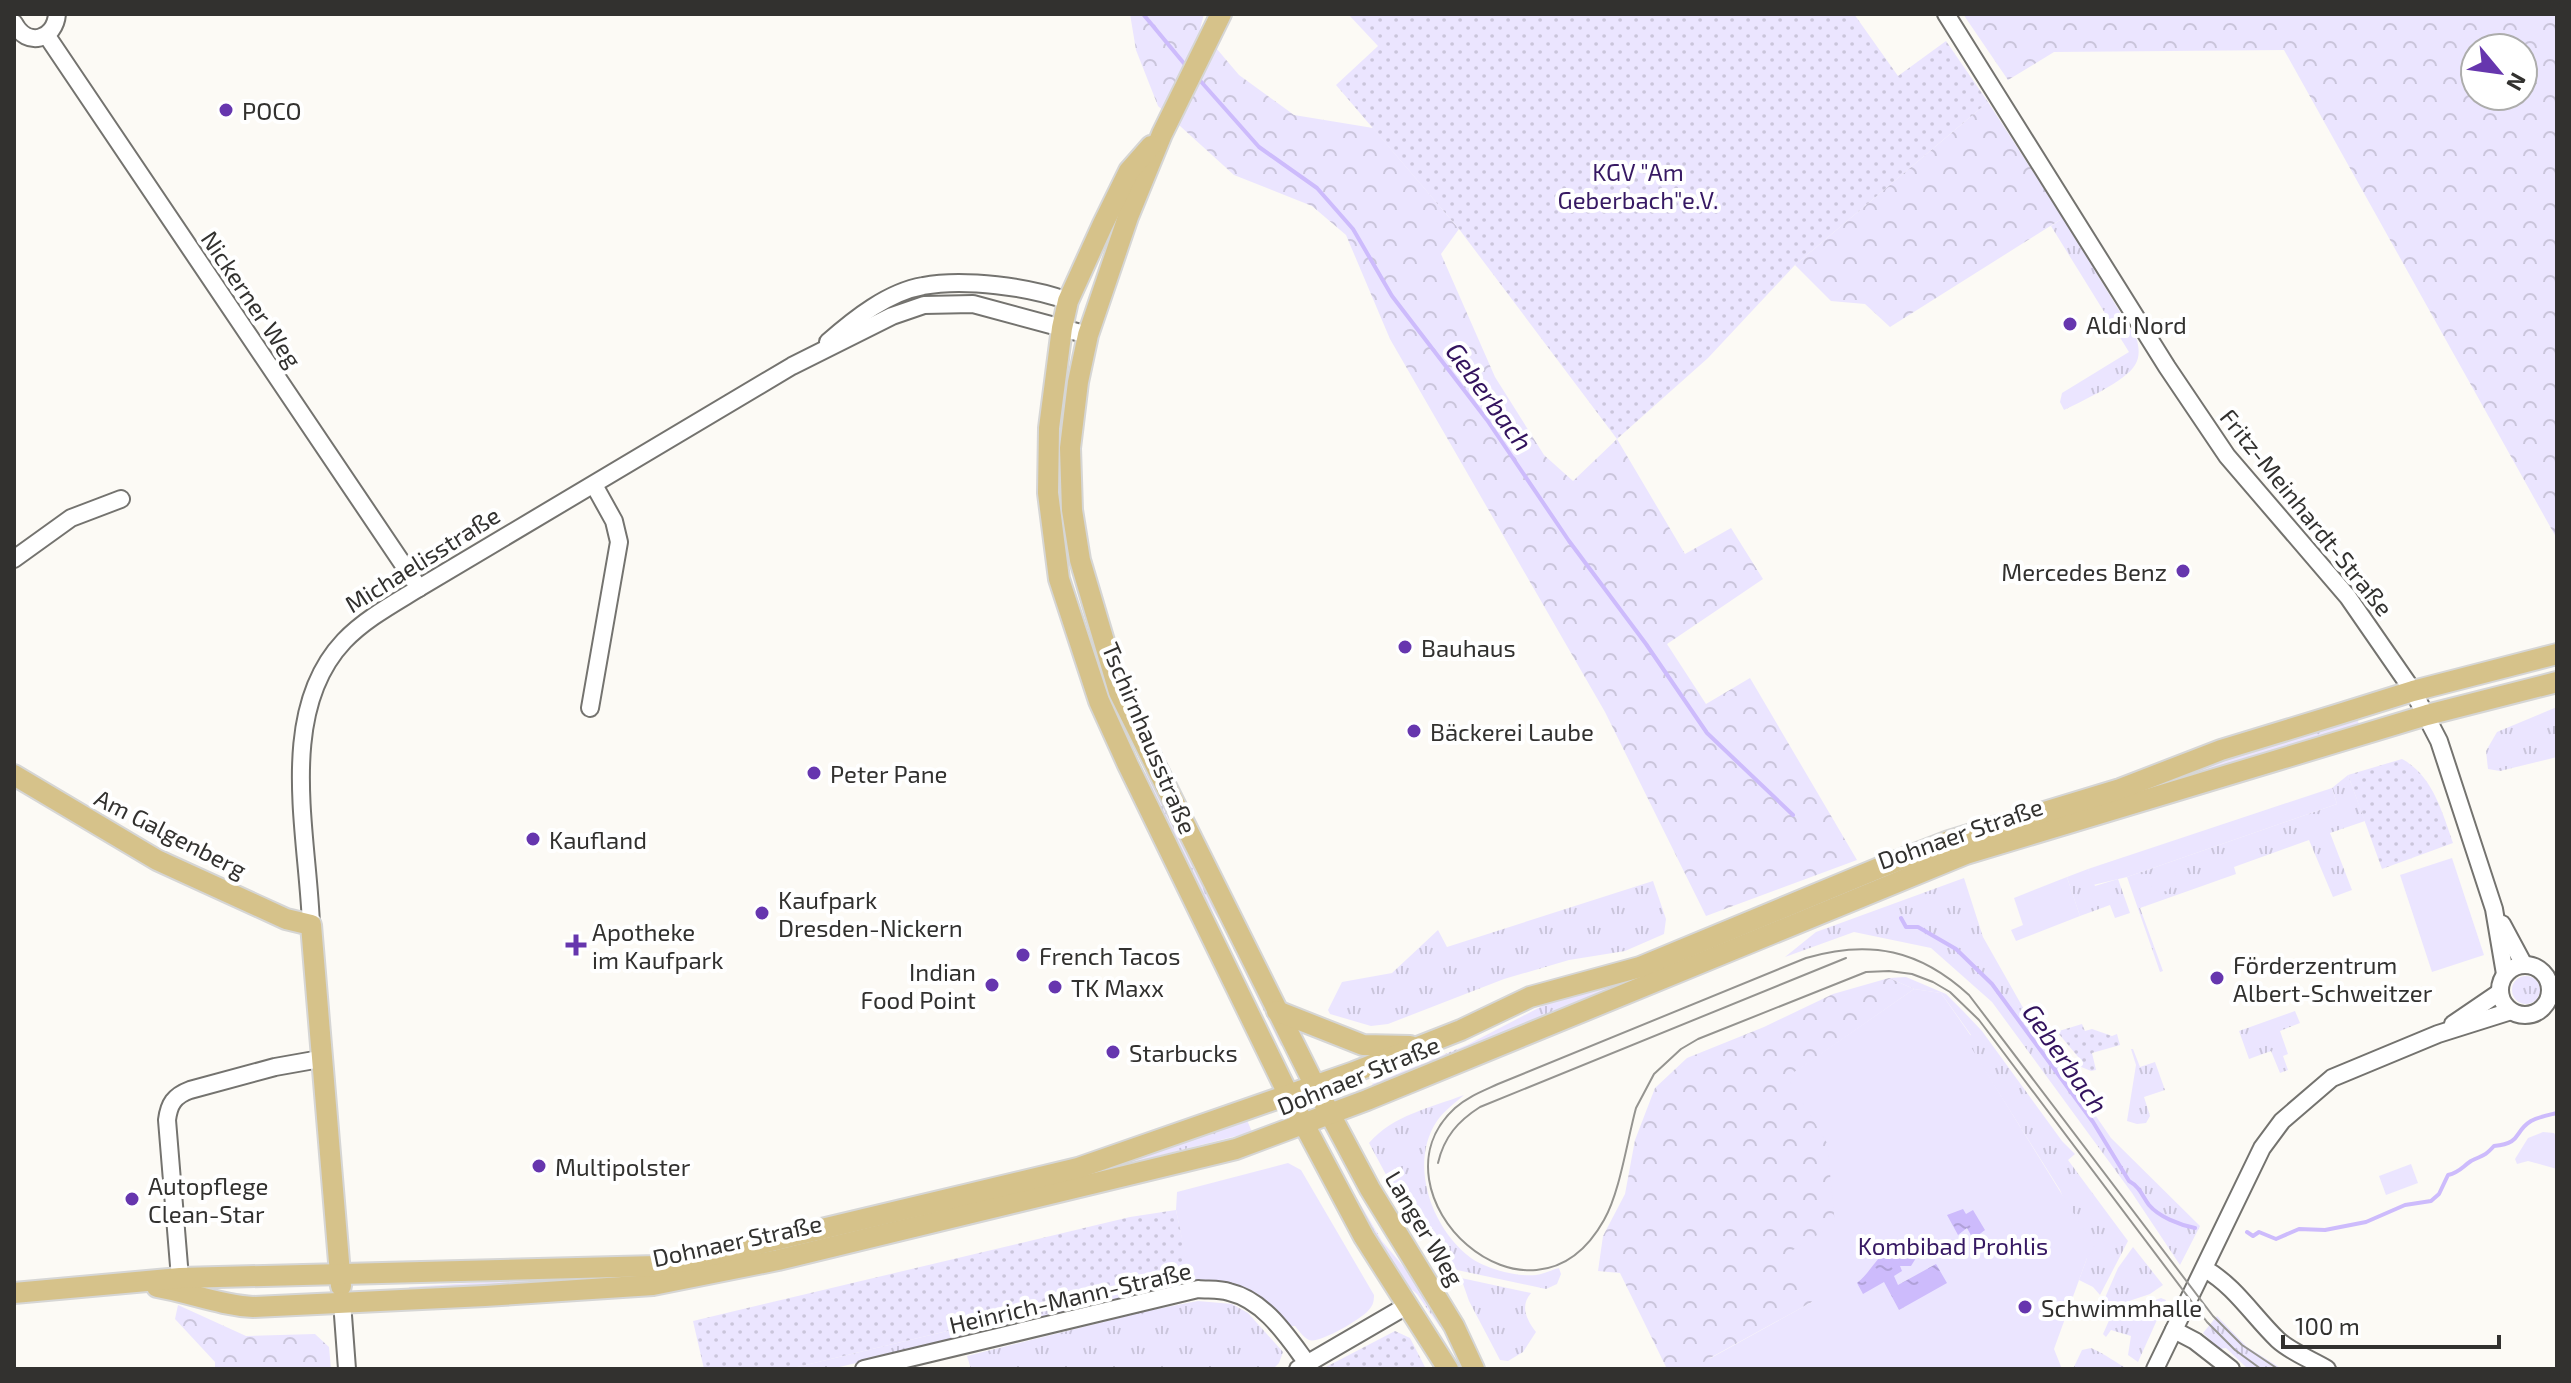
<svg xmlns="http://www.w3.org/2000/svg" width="2571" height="1383" font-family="'Exo 2',sans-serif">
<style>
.grass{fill:url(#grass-tufts)}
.forest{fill:url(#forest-crowns);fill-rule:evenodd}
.park{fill:#ebe5ff}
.garden{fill:url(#garden-dots)}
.water{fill:url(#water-ripples)}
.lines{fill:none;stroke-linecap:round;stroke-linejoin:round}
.stream{stroke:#cdbbfc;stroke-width:4}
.minor-casing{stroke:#74736f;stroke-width:20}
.major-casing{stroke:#d6d6d5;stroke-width:24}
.minor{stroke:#fff;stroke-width:16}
.major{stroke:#d6c28a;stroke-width:20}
.tram{stroke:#959490;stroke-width:2}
.poi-dot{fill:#6636ae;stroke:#fff;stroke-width:3}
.labels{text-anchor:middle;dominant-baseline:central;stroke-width:8;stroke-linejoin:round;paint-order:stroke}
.poi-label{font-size:24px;fill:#32312f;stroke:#fff;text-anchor:start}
.park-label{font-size:24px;fill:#371963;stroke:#fff}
.street-label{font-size:24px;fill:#32312f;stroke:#fff}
.water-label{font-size:26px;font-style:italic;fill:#32125d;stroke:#fff}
</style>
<defs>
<pattern id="grass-tufts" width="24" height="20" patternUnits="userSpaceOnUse" patternTransform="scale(2)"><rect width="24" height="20" fill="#ebe5ff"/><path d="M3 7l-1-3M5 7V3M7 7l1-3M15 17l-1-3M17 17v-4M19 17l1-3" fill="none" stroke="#cac5db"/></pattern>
<pattern id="forest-crowns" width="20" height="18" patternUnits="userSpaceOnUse" patternTransform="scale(2)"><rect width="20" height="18" fill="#ebe5ff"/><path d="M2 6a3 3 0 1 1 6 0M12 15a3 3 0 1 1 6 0" fill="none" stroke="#cac5db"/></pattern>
<pattern id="garden-dots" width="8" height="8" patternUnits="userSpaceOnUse" patternTransform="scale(2)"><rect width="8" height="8" fill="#ebe5ff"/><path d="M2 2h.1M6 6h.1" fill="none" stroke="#cac5db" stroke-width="1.8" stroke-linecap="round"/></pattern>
<pattern id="water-ripples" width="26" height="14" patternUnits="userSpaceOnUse" patternTransform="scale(2)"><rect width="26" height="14" fill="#cdbbfc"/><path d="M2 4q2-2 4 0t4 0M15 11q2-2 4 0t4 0" fill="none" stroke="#b0a1d8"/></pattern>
</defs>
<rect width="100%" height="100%" fill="#fcfaf5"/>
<!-- grass -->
<g class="grass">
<path d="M2063 218 2137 340C2139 349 2140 357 2135 365 2126 381 2082 401 2064 410L2060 402 2062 393 2129 352 2051 226Z"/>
<polygon points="2557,707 2557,757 2500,771 2488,769 2486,751 2497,732"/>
<polygon points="2357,718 2359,724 2242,759 2206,776 2123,797 2210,763"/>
<polygon points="1152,770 1285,1044 1281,1046 1221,923 1190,874 1141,775"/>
<polygon points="2348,775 2365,821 2330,833 2352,890 2333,897 2309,840 2234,867 2236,874 2140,908 2163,971 2160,972 2127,877 2337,804 2332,788"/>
<polygon points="1913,863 1914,867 1374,1090 1372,1084 1467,1045 1544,1005 1645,974"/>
<polygon points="2088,869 2095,886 2118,879 2130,913 2115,918 2110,905 2080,916 2067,877"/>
<polygon points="1964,878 1983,937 2030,1020 2111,1138 2200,1226 2180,1265 2132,1193 1992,1002 1931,948 1854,932 1785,957 1816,932"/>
<polygon points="1653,881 1666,919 1664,934 1625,951 1569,960 1504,979 1388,1024 1371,1026 1330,1014 1328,1010 1342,982 1392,973 1438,930 1447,947"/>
<circle cx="2526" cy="990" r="14"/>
<polygon points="1906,977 1946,994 1964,1012 1982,1031 2062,1141 2075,1154 2068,1160 2128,1241 2100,1295 2093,1287 2079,1280 2087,1258 2060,1190 1965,1039 1971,1035 1941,993 1914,989 1889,978"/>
<polygon points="2295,1011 2300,1023 2280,1031 2288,1054 2283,1056 2288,1070 2280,1073 2271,1051 2249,1059 2239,1031"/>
<polygon points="2131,1049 2133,1049 2140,1067 2155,1062 2165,1090 2144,1097 2150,1116 2146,1123 2137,1124 2127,1121 2136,1065"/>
<path d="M1464 1095C1455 1103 1444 1111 1437 1121 1408 1164 1432 1229 1471 1258 1487 1269 1516 1277 1536 1275 1543 1274 1552 1270 1559 1268L1561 1274 1557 1284 1546 1289 1457 1270 1425 1221 1391 1184 1369 1143C1393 1115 1430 1108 1464 1095Z"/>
<polygon points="1247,1120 1252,1132 1134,1162 1095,1178 689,1273 410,1293 409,1287 599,1275 1094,1172"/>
<polygon points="1338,1166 1382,1241 1413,1278 1445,1324 1440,1327 1417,1294 1399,1279 1332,1169"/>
<polygon points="2133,1247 2163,1285 2150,1294 2111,1307 2104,1300 2118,1268"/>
<polygon points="1190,1275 1191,1284 831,1369 789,1369 1159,1280"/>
<path d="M1461 1278 1531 1293C1520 1306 1526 1319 1536 1332L1523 1352 1508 1361 1500 1360 1469 1301Z"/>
<polygon points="2161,1298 2166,1300 2138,1362 2128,1355 2131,1336 2111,1330 2106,1337 2103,1334 2111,1316"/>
<polygon points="1198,1301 1232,1304 1248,1313 1283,1352 1279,1363 1273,1369 971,1369 967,1356 1151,1310"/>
<polygon points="2217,1316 2247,1347 2282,1369 2248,1369 2226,1348 2219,1349 2203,1333"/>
<path d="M2091 1348C2108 1355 2115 1363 2129 1369H2073L2082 1350Z"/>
</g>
<!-- forest -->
<g class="forest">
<polygon points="1130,14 1204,14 1200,29 1239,75 1294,115 1373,128 1459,229 1441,254 1495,377 1544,455 1573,481 1617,439 1685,554 1731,528 1763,579 1667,644 1706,704 1750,678 1857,860 1706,916 1605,712 1390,339 1346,235 1312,206 1234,175 1158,106 1136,50"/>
<path d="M1963 14H2557V539L2284 50 2054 52 2008 80ZM2523 48V96H2475V48Z"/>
<polygon points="1988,102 2063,218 1890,327 1865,304 1831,301 1795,265"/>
<polygon points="1889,978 1914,989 1788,1077 1884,1155 1812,1302 1710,1358 1707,1369 1667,1369 1620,1273 1598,1271 1603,1236 1625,1194 1635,1140 1655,1088 1687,1058 1764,1027 1833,994"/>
<polygon points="178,1305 246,1336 315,1334 329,1347 331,1369 215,1369 215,1362 175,1319"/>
</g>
<!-- park -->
<g class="park">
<polygon points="2332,788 2337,804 2127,877 2093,885 2088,869"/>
<polygon points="2452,858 2484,955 2432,972 2400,875"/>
<polygon points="2167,871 2174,871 2177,878 2168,891 2158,892 2150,885 2150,877"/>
<polygon points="2067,877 2080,916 2016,941 2011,930 2023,925 2014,898"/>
<polygon points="1914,989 1941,993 1971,1036 1966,1039 2095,1248 2087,1258 2054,1349 2062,1369 1691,1369 1812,1302 1788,1253 1835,1224 1827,1143 1787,1077"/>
<polygon points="2543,1132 2554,1133 2557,1138 2557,1169 2528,1161 2517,1164 2515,1159 2528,1138"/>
<path d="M1288 1163 1301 1170 1374 1295C1374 1302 1373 1306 1367 1312 1359 1320 1319 1344 1309 1340 1303 1337 1299 1331 1295 1326H1289C1256 1292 1242 1277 1191 1284L1176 1210 1177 1192Z"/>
<polygon points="2411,1164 2418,1183 2386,1195 2379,1176"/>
</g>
<!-- garden -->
<g class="garden">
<polygon points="1348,14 1854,14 1898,76 1946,41 1988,102 1795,265 1708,358 1617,439 1459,229 1336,85 1378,46"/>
<path d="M2402 759C2432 775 2442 811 2453 843L2382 869 2348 775Z"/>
<polygon points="2082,1024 2085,1031 2092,1029 2112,1036 2117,1034 2120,1045 2092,1053 2096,1070 2091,1071 2079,1066 2079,1058 2059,1034 2059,1031"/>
<polygon points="1176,1210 1190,1275 1159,1280 789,1369 704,1369 693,1321 1130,1217"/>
<polygon points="1395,1331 1410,1338 1426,1369 1322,1369"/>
</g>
<!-- water -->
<g class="water">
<polygon points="1963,1209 1966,1214 1973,1210 1985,1230 1973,1239 1967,1228 1958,1235 1947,1215"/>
<path d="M1901 1243 1907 1246 1916 1258 1911 1266H1900L1902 1271 1894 1276 1898 1285 1936 1264 1947 1283 1899 1310 1884 1282 1863 1294 1857 1283C1870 1272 1873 1263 1886 1251L1890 1255 1894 1245Z"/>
</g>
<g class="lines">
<!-- stream -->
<g class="stream">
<polyline points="1143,14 1187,67"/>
<polyline points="1196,76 1259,147 1317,188 1353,229 1392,296 1487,420 1569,541 1646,644 1707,733 1793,815"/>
<path d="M1901 918 1906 927H1918L1956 949 1992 984 2093 1122 2129 1181C2140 1187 2142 1196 2149 1205 2159 1217 2180 1225 2195 1228"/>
<path d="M2247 1232 2253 1236 2259 1232 2276 1239 2299 1229 2325 1230 2366 1222 2405 1205 2431 1201 2439 1194 2448 1175C2460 1172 2462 1167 2471 1161 2483 1155 2484 1157 2494 1146 2523 1143 2513 1132 2531 1121 2538 1117 2549 1115 2557 1113"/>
</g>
<!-- minor casing -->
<g class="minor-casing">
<g id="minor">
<polyline points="1946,14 2167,367 2227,456 2348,597 2413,691 2439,741 2494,909 2505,974"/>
<path d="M14 23C27 48 55 40 57 14"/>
<polyline points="47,36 419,588"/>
<path d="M828 342C854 319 888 292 923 286 964 278 1030 287 1068 301"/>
<polyline points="14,559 71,518 121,499"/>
<polyline points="590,708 619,542 614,521 594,485"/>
<polyline points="2502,924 2524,965"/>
<path d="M311 925C308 835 276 713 344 641 365 619 393 604 419 588L792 366 892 316 924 305 973 304 1088 335"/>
<circle cx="2525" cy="990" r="25"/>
<polyline points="2453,1024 2500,992"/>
<path d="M2205 1269C2235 1286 2253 1316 2278 1340 2291 1352 2312 1360 2327 1369"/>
<path d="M180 1278 167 1120C169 1104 174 1096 190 1090L275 1067 320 1059"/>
<polyline points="342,1302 347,1369"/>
<polyline points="2174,1330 2195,1341 2231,1369"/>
<path d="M864 1369 1198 1289C1208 1290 1220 1289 1229 1292 1264 1300 1287 1336 1307 1363"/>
<polyline points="1298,1369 1408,1305"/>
<polyline points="2155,1369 2262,1148 2282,1121 2332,1078 2438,1034 2511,1011"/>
</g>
</g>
<!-- major casing -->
<g class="major-casing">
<g id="major">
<polyline points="1221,14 1162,134 1128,217 1088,335 1078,382 1070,448 1072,510 1080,560 1119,692 1315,1086 1370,1189 1454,1326 1474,1369"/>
<polyline points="1151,146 1129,171 1103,224 1068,301 1062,328 1049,428 1048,493 1059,579 1099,701 1128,765 1289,1096 1364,1237 1448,1369"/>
<polyline points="14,775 157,860 286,919 311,925 341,1286"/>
<polyline points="1277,1011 1363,1045 1410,1046"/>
<path d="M157 1287C191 1293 219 1305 253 1307L485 1296 653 1285 778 1260 1236 1149 1367 1100 1966 854 2427 715 2557 682"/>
<polyline points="14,1293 180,1278 657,1266 687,1261 1078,1168 1354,1072 1461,1030 1530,997 1640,967 1879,868 1949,841 2120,789 2221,750 2336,715 2413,691 2557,654"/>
</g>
</g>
<!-- minor -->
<use href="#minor" class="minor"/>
<!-- major -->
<use href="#major" class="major"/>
<!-- tram -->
<g class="tram">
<path d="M1438 1163C1444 1137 1458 1121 1480 1107L1846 958"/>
<path d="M2261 1369 2235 1350 2207 1322 1979 1020 1950 992 1933 982 1912 974 1889 971 1866 972 1698 1039 1681 1049 1654 1074 1636 1108C1627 1141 1620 1192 1604 1220 1530 1352 1363 1192 1455 1108 1467 1097 1483 1091 1498 1084L1806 958C1870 939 1920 950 1969 995L2213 1316 2242 1345 2278 1369"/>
</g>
</g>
<!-- markers -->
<g class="poi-dot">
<circle cx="226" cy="110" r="8"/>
<circle cx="2070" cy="324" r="8"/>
<circle cx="2183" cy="571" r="8"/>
<circle cx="1405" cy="647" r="8"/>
<circle cx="1414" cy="731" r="8"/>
<circle cx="814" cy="773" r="8"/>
<circle cx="533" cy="839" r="8"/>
<circle cx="762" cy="913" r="8"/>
<path d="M572 933h8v8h8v8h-8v8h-8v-8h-8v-8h8z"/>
<circle cx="1023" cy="955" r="8"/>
<circle cx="2217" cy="978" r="8"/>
<circle cx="992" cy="985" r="8"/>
<circle cx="1055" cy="987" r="8"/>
<circle cx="1113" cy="1052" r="8"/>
<circle cx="539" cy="1166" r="8"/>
<circle cx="132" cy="1199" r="8"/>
<circle cx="2025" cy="1307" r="8"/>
</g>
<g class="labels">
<!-- poi labels -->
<g class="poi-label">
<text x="242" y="110">POCO</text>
<text x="2086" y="324">Aldi Nord</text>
<text x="2167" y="571" text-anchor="end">Mercedes Benz</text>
<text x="1421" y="647">Bauhaus</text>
<text x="1430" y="731">Bäckerei Laube</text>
<text x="830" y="773">Peter Pane</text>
<text x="549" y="839">Kaufland</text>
<text x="778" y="899">Kaufpark<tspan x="778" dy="28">Dresden-Nickern</tspan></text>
<text x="592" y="931">Apotheke<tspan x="592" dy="28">im Kaufpark</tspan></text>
<text x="1039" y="955">French Tacos</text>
<text x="2233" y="964">Förderzentrum<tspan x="2233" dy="28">Albert-Schweitzer</tspan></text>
<text x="976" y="971" text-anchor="end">Indian<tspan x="976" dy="28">Food Point</tspan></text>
<text x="1071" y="987">TK Maxx</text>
<text x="1129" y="1052">Starbucks</text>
<text x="555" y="1166">Multipolster</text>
<text x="148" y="1185">Autopflege<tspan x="148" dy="28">Clean-Star</tspan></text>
<text x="2041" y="1307">Schwimmhalle</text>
</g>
<!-- park labels -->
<g class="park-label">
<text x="1638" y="171">KGV "Am<tspan x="1638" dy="28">Geberbach"e.V.</tspan></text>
<text x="1953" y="1245">Kombibad Prohlis</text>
</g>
<!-- street labels -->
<g class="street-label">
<text transform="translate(252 299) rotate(56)">Nickerner Weg</text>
<text transform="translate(2307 512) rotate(51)">Fritz-Meinhardt-Straße</text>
<text transform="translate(422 559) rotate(-32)">Michaelisstraße</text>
<text transform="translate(1150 738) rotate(67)">Tschirnhausstraße</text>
<text transform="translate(171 833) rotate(27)">Am Galgenberg</text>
<text transform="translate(1960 833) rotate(-19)">Dohnaer Straße</text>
<text transform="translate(1358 1075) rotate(-22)">Dohnaer Straße</text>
<text transform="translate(1425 1228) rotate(59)">Langer Weg</text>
<text transform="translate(737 1240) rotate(-12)">Dohnaer Straße</text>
<text transform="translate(1070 1297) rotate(-13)">Heinrich-Mann-Straße</text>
</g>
<!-- water labels -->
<g class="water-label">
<text transform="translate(1490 396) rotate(54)">Geberbach</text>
<text transform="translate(2066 1058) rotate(55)">Geberbach</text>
</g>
</g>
<!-- border -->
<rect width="2571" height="1383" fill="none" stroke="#32312f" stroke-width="32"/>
<!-- north arrow -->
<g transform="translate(2499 72) rotate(119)"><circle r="38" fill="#ffffff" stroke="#adadac" stroke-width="2"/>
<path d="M0-6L14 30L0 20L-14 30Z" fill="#6636ae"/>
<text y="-12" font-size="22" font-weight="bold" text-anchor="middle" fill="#32312f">N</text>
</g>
<!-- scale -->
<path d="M2283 1335v12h216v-12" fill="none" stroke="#32312f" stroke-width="4"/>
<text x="2295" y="1335" font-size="24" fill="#32312f" stroke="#ffffff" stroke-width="6" paint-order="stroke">100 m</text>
</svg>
